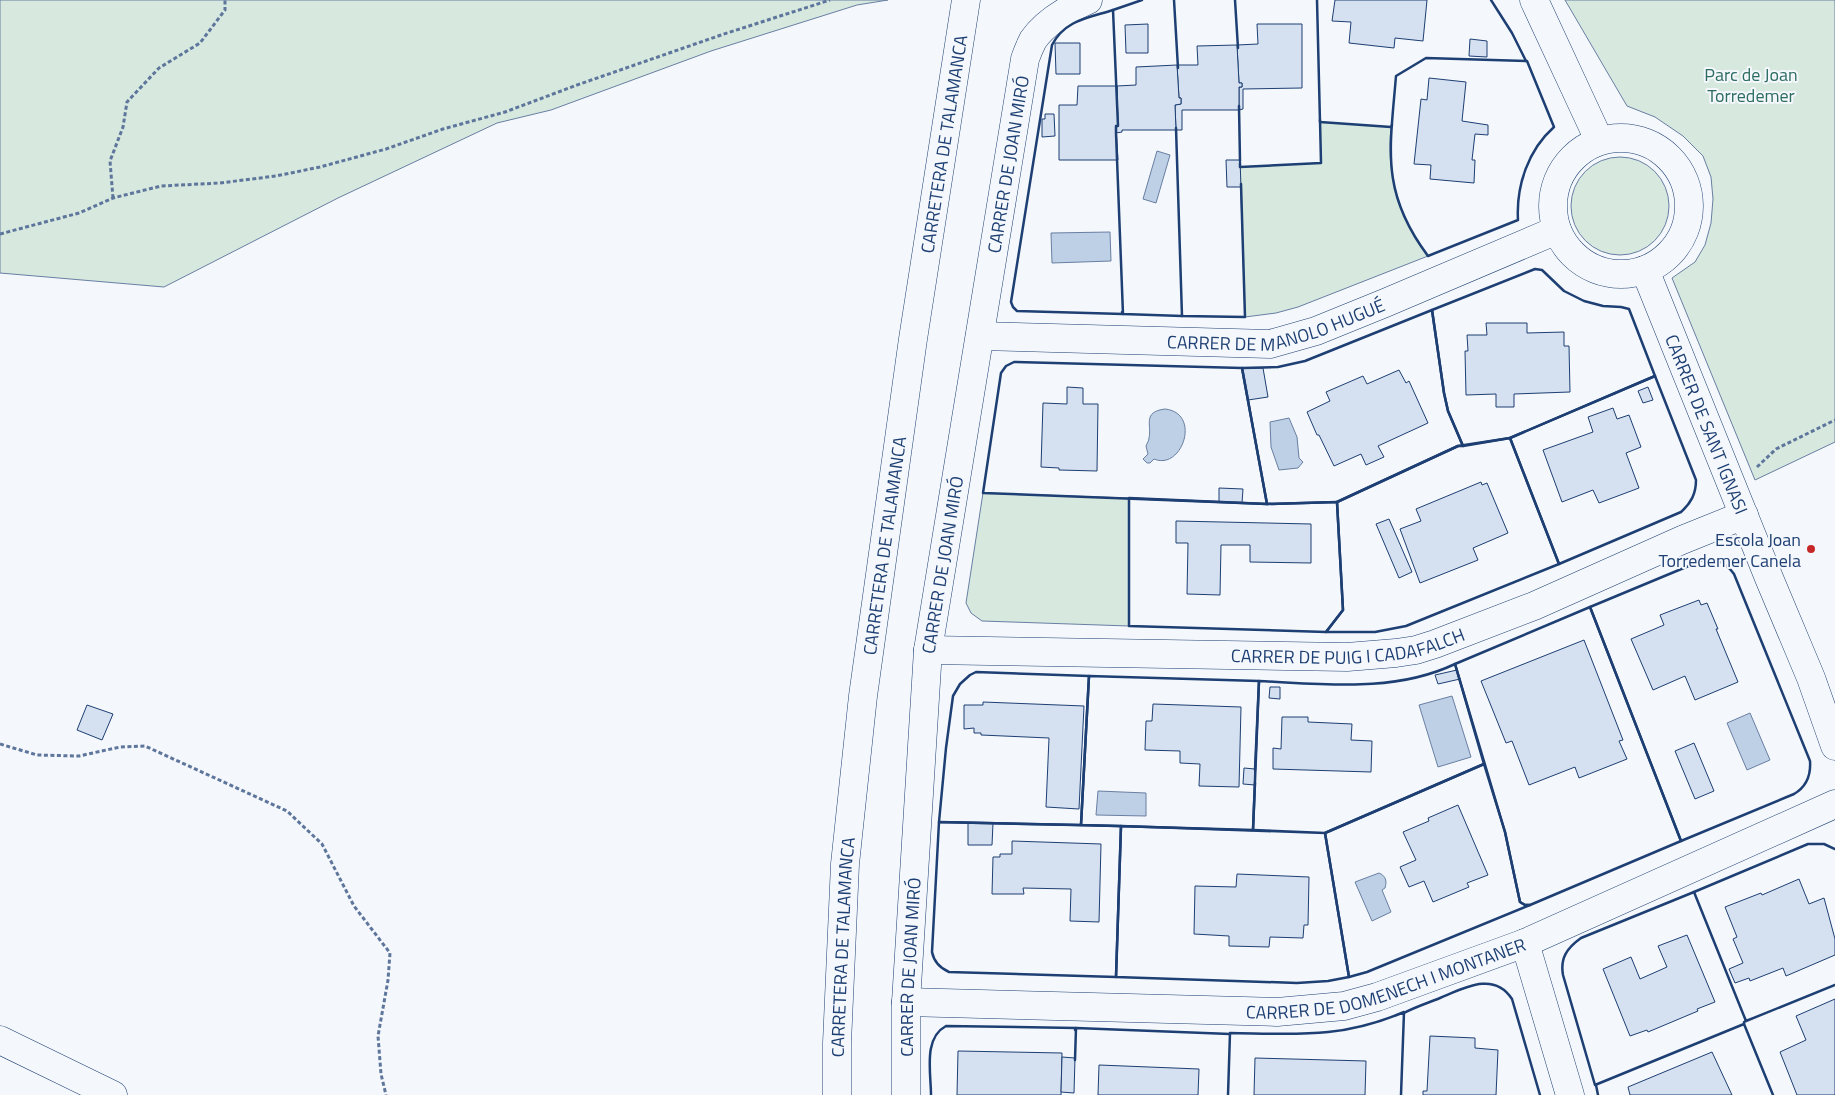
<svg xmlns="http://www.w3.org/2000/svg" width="1835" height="1095" font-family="'Titillium Web',sans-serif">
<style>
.green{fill:#d7e8df;stroke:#687fa3}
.water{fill:#bed0e5;stroke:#687fa3}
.building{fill:#d5e0f0;stroke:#1d3f73}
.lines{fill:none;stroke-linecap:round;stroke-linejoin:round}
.minor-casing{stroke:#1d3f73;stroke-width:29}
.path{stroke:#5e769c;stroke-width:3;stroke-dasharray:4 2.5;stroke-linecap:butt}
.minor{stroke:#f4f7fb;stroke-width:28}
.wall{stroke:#1d3f73;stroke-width:2.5}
.poi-dot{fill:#c62828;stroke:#f4f7fb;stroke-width:2}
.labels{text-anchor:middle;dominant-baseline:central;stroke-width:4;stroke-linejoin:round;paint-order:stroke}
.park-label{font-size:18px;fill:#2c6c60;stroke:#f4f7fb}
.street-label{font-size:18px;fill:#1d3f73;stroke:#f4f7fb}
.poi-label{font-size:18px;fill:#1d3f73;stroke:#f4f7fb;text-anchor:end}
</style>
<rect width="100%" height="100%" fill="#f4f7fb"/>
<!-- green -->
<g class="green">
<polygon points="0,0 888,0 857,5 711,51 551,110 497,123 338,198 164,287 0,273"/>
<polygon points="1565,0 1835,0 1835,442 1755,480 1672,278 1695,262 1705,245 1711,223 1713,199 1711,177 1703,156 1683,136 1655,117 1627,106"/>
<path d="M1320 122 1391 127C1386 175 1399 217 1428 256L1298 307 1276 313 1245 317 1240 167 1321 163Z"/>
<circle cx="1620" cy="206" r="49"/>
<polygon points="983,493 1129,498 1129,626 982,621 971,613 966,603"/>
</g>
<!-- water -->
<g class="water">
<polygon points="1157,151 1170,155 1156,203 1143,199"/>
<polygon points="1110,232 1111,261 1052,263 1051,233"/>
<path d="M1165 409C1202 413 1182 471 1154 459L1150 463H1147L1143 459 1148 454 1146 446C1147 443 1149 441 1149 438 1152 425 1142 412 1165 409Z"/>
<polygon points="1289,418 1297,437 1299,458 1303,462 1298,468 1279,470 1271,447 1270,422"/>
<polygon points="1452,696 1471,757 1438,767 1419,705"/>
<polygon points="1750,713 1770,760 1747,770 1727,723"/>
<polygon points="1098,791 1146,793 1146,816 1096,815"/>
<path d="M1379 873C1386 876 1387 881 1385 888L1382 890 1391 912 1372 921 1355 882Z"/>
</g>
<!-- building -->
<g class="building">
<polygon points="1335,0 1427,0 1423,41 1395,38 1394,48 1349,43 1351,22 1332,21"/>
<polygon points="1148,24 1148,53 1126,53 1125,25"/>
<polygon points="1257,24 1302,24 1302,88 1243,89 1243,109 1239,110 1239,87 1242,87 1242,83 1239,83 1237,45 1258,44"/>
<polygon points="1470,39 1487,41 1487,57 1469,56"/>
<polygon points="1055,43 1080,43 1080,74 1056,74"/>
<polygon points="1237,45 1239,83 1242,83 1242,87 1239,87 1239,110 1182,110 1182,130 1176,130 1175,105 1181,104 1181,98 1179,98 1177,65 1198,65 1197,46"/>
<polygon points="1177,65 1179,98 1181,98 1181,104 1175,105 1176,130 1122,130 1122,132 1116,133 1116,126 1118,126 1117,86 1136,85 1136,67"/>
<polygon points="1429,78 1466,82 1462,121 1488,125 1488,135 1475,134 1472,160 1475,160 1474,183 1430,179 1431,165 1414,164 1421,99 1427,100"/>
<polygon points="1078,86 1117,86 1118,126 1116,126 1118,160 1059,160 1059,105 1077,105"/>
<polygon points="1045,114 1054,114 1055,136 1042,137 1042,119 1045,119"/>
<polygon points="1226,160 1240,160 1241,187 1227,187"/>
<polygon points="1486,323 1527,323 1527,333 1564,332 1564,346 1569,346 1570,392 1514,394 1514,407 1496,407 1496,394 1466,395 1465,351 1468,351 1467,335 1487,335"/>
<polygon points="1242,368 1263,368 1268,397 1248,400"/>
<polygon points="1399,370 1406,383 1409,381 1428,423 1378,446 1384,457 1366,465 1361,454 1334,466 1319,435 1317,435 1307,412 1330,401 1326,392 1363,376 1367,384"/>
<polygon points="1067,387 1083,388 1083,404 1098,404 1097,471 1059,470 1059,468 1041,467 1043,403 1067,404"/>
<polygon points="1648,387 1653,400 1643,403 1638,391"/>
<polygon points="1613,408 1617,419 1629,415 1641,447 1626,453 1639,488 1599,503 1593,490 1562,502 1543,450 1593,432 1588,417"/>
<polygon points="1481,482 1482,485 1487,483 1508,533 1473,548 1478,560 1420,583 1400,529 1421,521 1416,509"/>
<polygon points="1219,488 1243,489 1242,503 1219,502"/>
<polygon points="1389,519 1412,572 1399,578 1376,524"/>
<polygon points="1176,521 1311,524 1311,563 1250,562 1250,545 1221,545 1220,595 1187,594 1188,543 1176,543"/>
<polygon points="1699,600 1701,605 1707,603 1718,629 1716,629 1738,682 1695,700 1685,676 1653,690 1631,639 1664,625 1660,615"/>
<polygon points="1584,640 1623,740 1619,741 1627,759 1579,778 1575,767 1529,785 1512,741 1506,743 1481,681"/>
<polygon points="1457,670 1460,679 1438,684 1435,675"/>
<polygon points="1270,687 1280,687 1280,699 1269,698"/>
<polygon points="983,702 1084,706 1079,809 1046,807 1049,738 981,735 981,733 974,733 974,728 964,729 964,705 983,705"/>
<polygon points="1153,704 1241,707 1239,787 1199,786 1200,764 1180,763 1180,751 1145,750 1146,721 1152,721"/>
<polygon points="87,705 113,714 102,740 77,730"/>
<polygon points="1282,717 1308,717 1308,722 1352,724 1351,740 1372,741 1371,772 1273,769 1273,748 1281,749"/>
<polygon points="1694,743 1714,791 1695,799 1675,751"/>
<polygon points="1244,768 1255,769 1255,785 1243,784"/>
<polygon points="1458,805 1488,875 1467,883 1469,887 1433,902 1424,881 1409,887 1400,867 1416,860 1403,832 1429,821 1428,818"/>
<polygon points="968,823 993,823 992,845 968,845"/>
<polygon points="1012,841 1101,844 1099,922 1070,921 1071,889 1023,888 1024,894 992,894 993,857 1000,857 1000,854 1012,854"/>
<polygon points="1237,874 1309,877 1308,925 1304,925 1303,938 1270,937 1269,947 1229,946 1229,936 1194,934 1195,886 1236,887"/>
<polygon points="1799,879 1809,904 1824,898 1835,939 1835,955 1786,976 1783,968 1750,981 1749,978 1735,983 1729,969 1743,963 1733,939 1737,937 1725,907 1761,893 1762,895"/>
<polygon points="1687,935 1715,1002 1697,1009 1698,1011 1648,1032 1647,1030 1630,1036 1603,969 1631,957 1640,979 1667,967 1658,946"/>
<polygon points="1835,999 1835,1095 1797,1095 1780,1052 1806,1040 1796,1016"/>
<polygon points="1430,1036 1475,1038 1475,1048 1498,1050 1496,1095 1423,1095 1423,1091 1427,1091"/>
<polygon points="958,1051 1062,1053 1061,1095 957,1095"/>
<polygon points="1712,1052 1732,1095 1630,1095 1628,1087"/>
<polygon points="1062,1057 1075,1058 1074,1093 1061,1092"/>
<polygon points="1255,1058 1366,1061 1365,1095 1254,1095"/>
<polygon points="1099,1065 1199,1069 1198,1095 1098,1095"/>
</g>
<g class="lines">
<!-- minor casing -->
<g class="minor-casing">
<g id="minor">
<polyline points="1534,0 1599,140"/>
<circle cx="1621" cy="206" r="68"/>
<path id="s1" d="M1645 270 1769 578 1811 678 1835 746"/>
<path id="s2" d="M980 336 1270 344 1316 331 1385 303 1557 230"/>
<path id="s3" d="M928 650 1347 657 1396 653 1416 650 1435 644 1534 606 1682 540 1744 515"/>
<polyline points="1525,943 1570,1095"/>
<path id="s4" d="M906 1002 1277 1012 1344 1006 1377 997 1525 943 1835 804"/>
<polyline points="0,1040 113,1095"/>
<path id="s5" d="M837 1095V1043L845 864 863 696 913 339 966 0"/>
<path id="s6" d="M906 1095V1002L928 650 1025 59C1027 53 1030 46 1033 40 1046 21 1068 9 1088 0"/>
</g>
</g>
<!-- path -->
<g class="path">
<polyline points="113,198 110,161 123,127 127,102 159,68 200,43 225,10 225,0"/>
<polyline points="0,234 79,213 113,198 161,186 220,183 276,176 320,167 386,149 443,129 505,112 577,85 721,35 830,0"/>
<polyline points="1757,467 1776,449 1835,420"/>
<polyline points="0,744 37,755 79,756 120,747 145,746 287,811 322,844 354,906 390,953 388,980 378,1036 381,1074 386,1095"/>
</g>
<!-- minor -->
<use href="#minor" class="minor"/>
<!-- wall -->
<g class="wall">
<polyline points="1174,0 1178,68"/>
<polyline points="1235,0 1238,48"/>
<polyline points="1317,0 1320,122 1391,127 1392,125"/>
<polyline points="1491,0 1512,33 1526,61"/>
<path d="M1113 10 1118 126H1116V133L1123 314 1017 311 1013 307 1011 302 1052 45C1065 20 1088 18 1113 10Z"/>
<polyline points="1113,11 1113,10 1142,0"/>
<path d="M1426 58 1527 61 1554 127C1528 150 1516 186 1518 220L1428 256C1380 192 1390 149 1396 76Z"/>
<polyline points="1239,106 1240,161"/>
<polyline points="1240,163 1240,167 1321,163 1320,120"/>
<polygon points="1535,269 1542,270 1564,291 1584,301 1603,306 1621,307 1629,309 1655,376 1510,438 1463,446 1448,411 1444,393 1432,310"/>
<polygon points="1432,310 1444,393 1448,411 1463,446 1458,446 1337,502 1267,504 1242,368 1278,367 1305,361"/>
<polyline points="1122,312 1123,314 1182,316 1176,128"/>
<polyline points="1182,315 1182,316 1245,317 1241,184"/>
<polygon points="1014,362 1242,368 1267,504 983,493 1001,373 1006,366"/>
<path d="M1655 376 1696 480C1696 494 1691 503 1681 512L1559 564 1510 438Z"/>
<polygon points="1510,438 1559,564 1406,626 1375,632 1326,632 1343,610 1337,502 1458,446"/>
<polygon points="1129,498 1267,504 1337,502 1343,610 1326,632 1129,626"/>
<path d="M1703 560C1717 558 1726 563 1734 574L1810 761C1811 775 1806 787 1794 794L1681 841 1590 607Z"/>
<polygon points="1590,607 1681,841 1530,905 1525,905 1520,902 1505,832 1455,664"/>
<polygon points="976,672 1089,676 1081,825 939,822 946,748 953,696 960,684 970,675"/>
<polygon points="1089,676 1259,681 1253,830 1081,825"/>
<polygon points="1484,764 1505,832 1520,902 1525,905 1530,905 1367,972 1349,977 1325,833"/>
<path d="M939 822 1121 826 1116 977 949 972C940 968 934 962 932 952Z"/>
<polyline points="1253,830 1255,783"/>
<path d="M1253 830 1325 833 1349 977 1328 981 1297 983 1116 977 1121 826 1325 833 1484 764 1455 664C1394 693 1325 684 1259 681L1255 770"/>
<path d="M1694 892 1746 1021 1744 1022V1024L1595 1085 1563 975C1560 958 1567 948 1581 938Z"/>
<polyline points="1694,892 1808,844 1824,844 1835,849"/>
<path d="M1404 1013C1415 1007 1428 1003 1440 998 1464 988 1494 971 1512 999L1540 1095"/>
<polyline points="1746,1020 1746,1021 1835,985"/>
<polyline points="1744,1024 1773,1095"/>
<polyline points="1075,1060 1076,1028 1230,1034"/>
<polyline points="1596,1085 1598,1095"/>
<path d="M931 1095C931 1073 923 1038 946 1026L1076 1028 1075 1030"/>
<path d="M1228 1095 1230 1033C1296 1034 1341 1039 1404 1012L1401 1095"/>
</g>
</g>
<!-- markers -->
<circle class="poi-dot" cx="1811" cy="549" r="5"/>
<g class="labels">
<!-- park labels -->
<g class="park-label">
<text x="1751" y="74">Parc de Joan<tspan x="1751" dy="21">Torredemer</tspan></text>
</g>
<!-- street labels -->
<g class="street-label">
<text stroke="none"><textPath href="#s5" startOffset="958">CARRETERA DE TALAMANCA</textPath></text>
<text stroke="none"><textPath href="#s6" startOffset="938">CARRER DE JOAN MIRÓ</textPath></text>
<text stroke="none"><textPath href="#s2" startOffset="299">CARRER DE MANOLO HUGUÉ</textPath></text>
<text stroke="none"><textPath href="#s1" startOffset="166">CARRER DE SANT IGNASI</textPath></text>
<text stroke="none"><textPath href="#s5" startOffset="552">CARRETERA DE TALAMANCA</textPath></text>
<text stroke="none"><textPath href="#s6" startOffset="532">CARRER DE JOAN MIRÓ</textPath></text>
<text stroke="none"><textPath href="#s3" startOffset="421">CARRER DE PUIG I CADAFALCH</textPath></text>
<text stroke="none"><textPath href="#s5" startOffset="148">CARRETERA DE TALAMANCA</textPath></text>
<text stroke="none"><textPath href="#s6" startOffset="128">CARRER DE JOAN MIRÓ</textPath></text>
<text stroke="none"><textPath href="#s4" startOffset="485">CARRER DE DOMENECH I MONTANER</textPath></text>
</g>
<!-- poi labels -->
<g class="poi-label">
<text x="1801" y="539">Escola Joan<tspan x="1801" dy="21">Torredemer Canela</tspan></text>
</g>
</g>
</svg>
